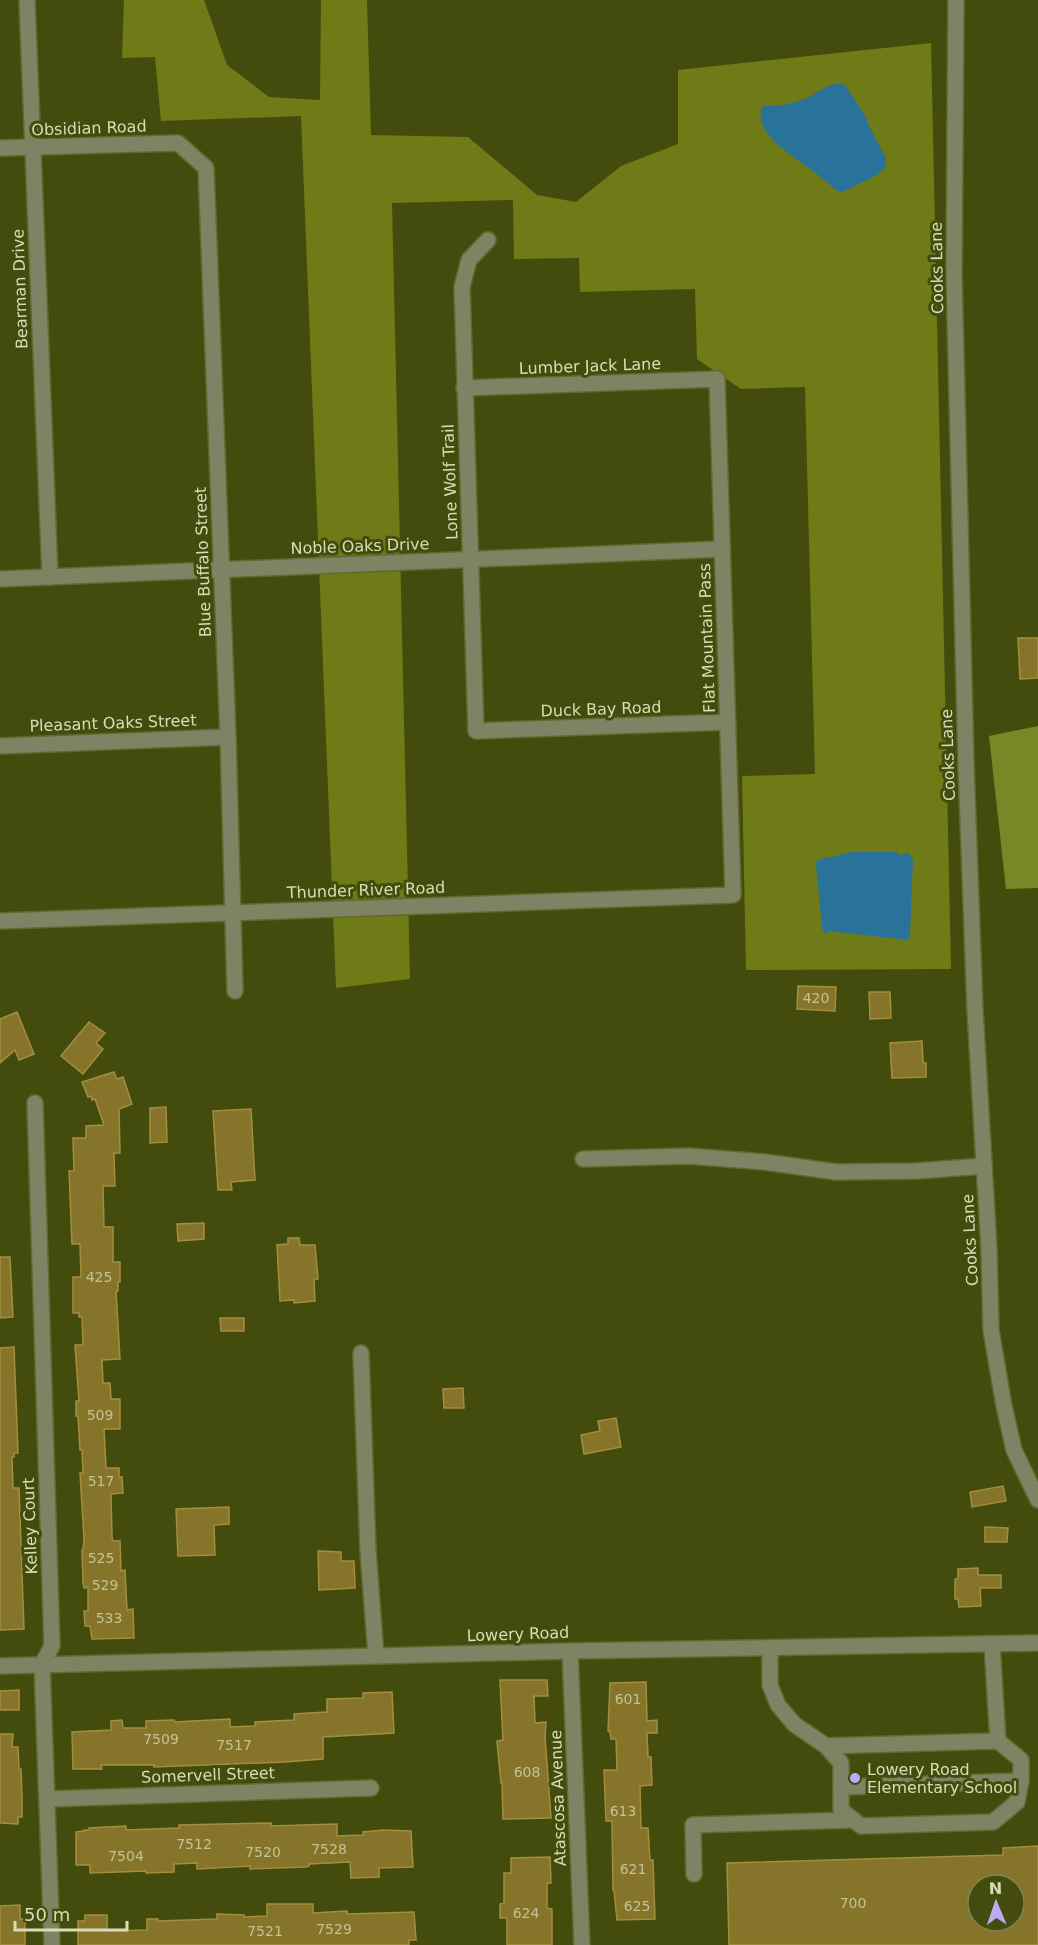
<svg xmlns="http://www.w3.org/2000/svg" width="1038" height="1945" font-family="'DejaVu Sans',sans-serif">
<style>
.green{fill:#6f7b17}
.forest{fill:#7a8727}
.water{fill:#29739b}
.building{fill:#85742a;stroke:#a28f3e;stroke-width:1.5;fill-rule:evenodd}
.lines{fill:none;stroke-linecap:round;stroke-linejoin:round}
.minor-casing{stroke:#61692f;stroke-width:18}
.minor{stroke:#7d8363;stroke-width:15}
.poi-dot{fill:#bea9f4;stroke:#444c0d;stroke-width:2}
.labels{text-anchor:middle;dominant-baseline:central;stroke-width:6;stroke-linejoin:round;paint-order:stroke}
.number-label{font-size:14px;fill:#c2c494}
.street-label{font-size:16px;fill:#d6deb7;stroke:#444c0d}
.poi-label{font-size:16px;fill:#d6deb7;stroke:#444c0d;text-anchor:start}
</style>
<rect width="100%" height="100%" fill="#444c0d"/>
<!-- green -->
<polygon class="green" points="124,0 204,0 227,65 269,97 320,100 321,0 367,0 371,135 468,137 537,195 576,202 621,166 678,144 678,70 931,43 951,969 746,970 742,776 815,774 805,387 741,389 697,359 695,289 580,292 579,258 514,259 513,200 392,203 410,979 336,988 301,116 161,121 155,57 122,58"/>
<!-- forest -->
<polygon class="forest" points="1038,726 1038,888 1006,889 989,736"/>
<!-- water -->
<g class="water">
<path d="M838 83 845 85 866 117 869 126 886 158 885 167 877 175 842 192 836 190C829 184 822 178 814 172 798 159 749 132 763 106 777 106 793 104 807 98 818 93 826 85 838 83Z"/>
<polygon points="852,852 897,852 900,855 909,853 913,860 910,935 908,940 829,931 825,934 822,928 816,865 817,860"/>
</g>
<!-- building -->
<g class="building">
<polygon points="1018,638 1038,638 1038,678 1020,679"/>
<polygon points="798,986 836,987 835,1011 797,1009"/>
<polygon points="869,992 890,992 891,1018 870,1019"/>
<polygon points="17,1012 34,1054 19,1060 15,1050 0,1063 0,1019"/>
<polygon points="89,1022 105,1033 96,1043 103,1049 83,1074 61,1056"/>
<polygon points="922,1041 923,1063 926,1063 926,1077 892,1078 890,1043"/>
<polygon points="114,1072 117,1079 123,1077 132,1104 119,1109 120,1153 114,1153 115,1186 103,1186 104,1227 113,1227 113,1262 120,1262 120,1282 118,1282 118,1291 116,1291 120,1359 102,1360 103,1383 110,1383 111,1399 120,1399 120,1429 104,1429 106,1468 119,1468 119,1477 122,1477 123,1493 111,1494 112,1537 113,1541 120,1541 121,1571 125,1570 127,1610 133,1609 134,1638 92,1639 90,1626 85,1626 84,1611 88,1611 88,1587 84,1588 83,1582 82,1550 83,1550 84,1539 80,1473 83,1473 82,1450 80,1450 78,1416 76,1416 76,1401 79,1401 75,1345 83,1345 82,1317 79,1317 79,1313 73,1313 73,1277 81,1277 80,1244 72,1244 69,1171 74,1171 73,1138 86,1138 86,1126 104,1125 95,1099 92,1100 91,1096 88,1097 82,1082"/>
<polygon points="166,1107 167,1142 150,1143 150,1108"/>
<polygon points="251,1109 255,1180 231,1182 232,1190 218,1190 213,1111"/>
<polygon points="204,1223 204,1239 178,1241 177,1224"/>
<polygon points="288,1238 299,1238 300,1245 315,1245 318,1279 314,1280 315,1301 294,1303 294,1300 280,1301 277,1245 288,1244"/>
<polygon points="0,1257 10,1257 13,1317 0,1318"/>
<polygon points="220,1318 244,1318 244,1331 221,1331"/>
<polygon points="14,1347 18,1453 14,1453 14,1457 12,1457 13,1488 19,1488 24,1629 0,1630 0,1348"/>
<polygon points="463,1388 464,1408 444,1408 443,1389"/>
<polygon points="616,1418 621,1447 584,1454 581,1435 600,1431 598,1421"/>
<polygon points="1003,1486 1006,1501 972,1507 970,1492"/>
<polygon points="229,1507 229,1524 214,1525 215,1555 178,1556 176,1509"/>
<polygon points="985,1527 1008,1528 1007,1542 985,1542"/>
<polygon points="318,1551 341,1552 341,1561 354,1561 355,1588 319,1590"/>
<polygon points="978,1568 978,1575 1001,1575 1001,1588 980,1588 981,1606 959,1607 958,1599 955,1599 955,1579 958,1579 958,1569"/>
<polygon points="500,1680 547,1680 548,1696 534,1696 535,1723 546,1722 545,1737 551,1818 503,1819 502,1783 501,1783 497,1741 503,1740"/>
<polygon points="646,1682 647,1721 657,1720 657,1733 647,1733 648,1757 651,1757 652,1785 640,1786 641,1828 648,1828 650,1860 653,1860 655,1919 617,1920 614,1890 613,1890 612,1821 606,1821 604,1770 617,1770 616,1739 611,1739 610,1732 608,1731 610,1683"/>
<polygon points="19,1690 19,1710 0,1710 0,1691"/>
<polygon points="392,1692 394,1733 323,1737 323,1759 285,1762 154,1767 154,1765 101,1765 102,1769 73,1769 72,1732 111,1730 111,1721 122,1720 123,1728 146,1728 146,1721 174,1720 175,1722 230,1719 230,1727 255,1726 255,1722 294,1720 294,1714 327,1712 327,1699 363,1698 363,1693"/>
<polygon points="0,1734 13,1734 12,1747 18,1747 19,1769 21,1769 22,1797 22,1817 18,1817 18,1824 0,1823"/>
<polygon points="271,1823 271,1826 337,1824 337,1836 363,1835 363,1832 383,1830 411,1831 413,1867 379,1868 379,1877 351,1878 350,1862 309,1864 309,1866 306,1867 250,1869 250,1866 197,1869 197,1863 174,1864 174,1872 146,1873 146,1871 90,1873 90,1865 76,1865 76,1832 84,1831 84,1830 89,1830 89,1828 126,1826 126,1830 179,1828 179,1825"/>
<path d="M1038 1846V1945H729L727 1863 1003 1855V1848ZM978 1885H1014V1921H978Z"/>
<polygon points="550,1857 551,1883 547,1883 547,1908 552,1909 552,1945 507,1945 507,1918 500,1918 500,1904 504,1903 504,1873 511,1873 511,1858"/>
<polygon points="267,1904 313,1904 313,1913 347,1911 347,1914 414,1912 416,1940 409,1940 409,1945 78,1945 78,1921 85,1921 85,1915 107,1915 107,1931 147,1930 147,1919 158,1919 158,1921 217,1919 217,1914 244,1915 244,1917 267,1916"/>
<polygon points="20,1905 20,1919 25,1919 25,1945 0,1945 0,1906"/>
</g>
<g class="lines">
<!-- minor casing -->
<g class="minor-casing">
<g id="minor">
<polyline points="27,0 50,577"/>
<polyline points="956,0 954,275 966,765 975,1010 989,1249 991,1330 1004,1406 1014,1450 1038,1500"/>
<polyline points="0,148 178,143 206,168 228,737 235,991"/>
<polyline points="488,240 469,260 462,287 476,731 728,722"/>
<polyline points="0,579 722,549"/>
<polyline points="0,746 228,737"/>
<polyline points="0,921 733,895 717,379 464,388"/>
<polyline points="35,1103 52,1646 42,1664 52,1945"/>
<polyline points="583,1159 689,1156 765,1162 836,1172 917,1171 984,1166"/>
<polyline points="361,1353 368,1551 376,1656"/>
<polyline points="992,1644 998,1741"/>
<polyline points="770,1648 770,1685 778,1705 794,1724 826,1746 841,1763 841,1810 861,1826 993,1822 1017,1802 1021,1781 1021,1760 998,1741 826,1746"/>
<polyline points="570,1651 582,1945"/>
<polyline points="0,1666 570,1651 1038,1643"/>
<polyline points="841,1787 1021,1781"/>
<polyline points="47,1799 371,1788"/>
<polyline points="694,1874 693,1825 854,1820"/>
</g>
</g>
<!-- minor -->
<use href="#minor" class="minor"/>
</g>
<!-- markers -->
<circle class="poi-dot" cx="855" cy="1778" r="6"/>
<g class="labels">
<!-- number labels -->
<g class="number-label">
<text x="816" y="998">420</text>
<text x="99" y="1277">425</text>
<text x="100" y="1415">509</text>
<text x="101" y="1481">517</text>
<text x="101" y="1558">525</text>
<text x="105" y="1585">529</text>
<text x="109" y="1618">533</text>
<text x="628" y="1699">601</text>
<text x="161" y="1739">7509</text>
<text x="234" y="1745">7517</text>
<text x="527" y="1772">608</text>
<text x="623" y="1811">613</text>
<text x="194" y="1844">7512</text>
<text x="329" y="1849">7528</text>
<text x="263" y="1852">7520</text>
<text x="126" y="1856">7504</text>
<text x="633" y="1869">621</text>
<text x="853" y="1903">700</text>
<text x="637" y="1906">625</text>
<text x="526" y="1913">624</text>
<text x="334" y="1929">7529</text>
<text x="265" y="1931">7521</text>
</g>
<!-- street labels -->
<g class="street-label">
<text transform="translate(89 128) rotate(-2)">Obsidian Road</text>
<text transform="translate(937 268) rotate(-91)">Cooks Lane</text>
<text transform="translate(20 289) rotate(-92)">Bearman Drive</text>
<text transform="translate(590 366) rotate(-2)">Lumber Jack Lane</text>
<text transform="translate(450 482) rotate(-92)">Lone Wolf Trail</text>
<text transform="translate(360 546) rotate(-2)">Noble Oaks Drive</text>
<text transform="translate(203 562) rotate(-92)">Blue Buffalo Street</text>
<text transform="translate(707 638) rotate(-92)">Flat Mountain Pass</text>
<text transform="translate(601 709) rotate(-2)">Duck Bay Road</text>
<text transform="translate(113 723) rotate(-2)">Pleasant Oaks Street</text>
<text transform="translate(948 755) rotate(-92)">Cooks Lane</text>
<text transform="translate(366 890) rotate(-2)">Thunder River Road</text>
<text transform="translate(970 1240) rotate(-93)">Cooks Lane</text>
<text transform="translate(30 1526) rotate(-92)">Kelley Court</text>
<text transform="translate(518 1634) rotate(-2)">Lowery Road</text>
<text transform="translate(208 1775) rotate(-2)">Somervell Street</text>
<text transform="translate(558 1798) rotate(-92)">Atascosa Avenue</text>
</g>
<!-- poi labels -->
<g class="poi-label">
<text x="867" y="1769">Lowery Road<tspan x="867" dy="18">Elementary School</tspan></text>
</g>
</g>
<!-- north arrow -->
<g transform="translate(996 1903) rotate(358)"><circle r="28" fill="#444c0d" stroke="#7e8651" stroke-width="1.5"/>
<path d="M0-4.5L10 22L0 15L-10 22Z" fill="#bea9f4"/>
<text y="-9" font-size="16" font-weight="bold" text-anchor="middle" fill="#d6deb7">N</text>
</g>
<!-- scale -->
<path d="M15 1921v9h112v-9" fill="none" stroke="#d6deb7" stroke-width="3"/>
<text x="24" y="1921" font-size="18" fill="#d6deb7" stroke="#444c0d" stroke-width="4.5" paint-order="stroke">50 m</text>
</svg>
